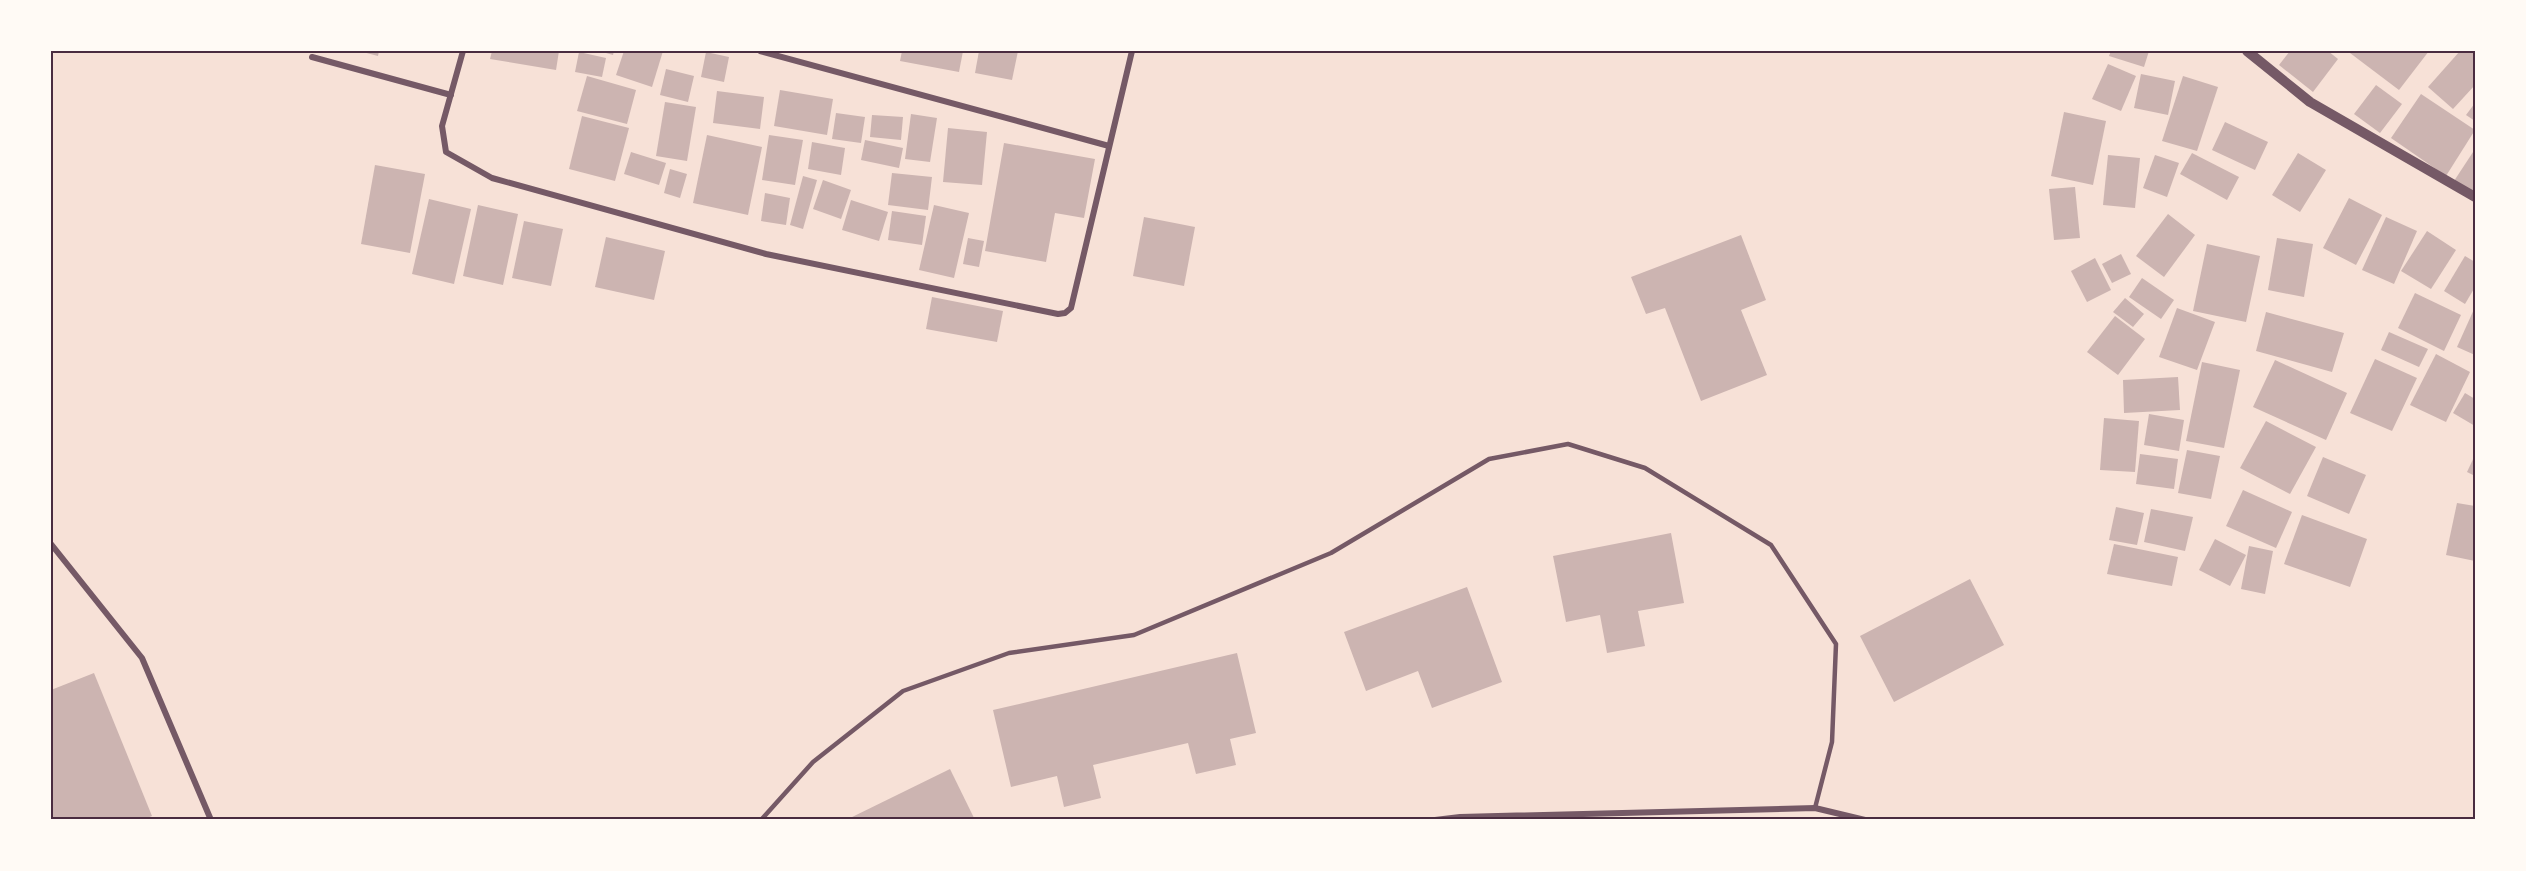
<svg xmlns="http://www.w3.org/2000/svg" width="2526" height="871" font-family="'Work Sans',sans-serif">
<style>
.building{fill:#ccb4b1}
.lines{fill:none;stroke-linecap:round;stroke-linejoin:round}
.service{stroke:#755966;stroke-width:4.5}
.minor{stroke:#755966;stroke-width:6}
.tertiary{stroke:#755966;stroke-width:10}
.neatline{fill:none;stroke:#4a2c40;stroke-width:2}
</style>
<rect width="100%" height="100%" fill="#f7e1d7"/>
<!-- building -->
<g class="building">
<polygon points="359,51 379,51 378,56"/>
<polygon points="492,51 559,51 556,70 490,59"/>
<polygon points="599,51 614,51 613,55"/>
<polygon points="624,51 663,51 652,87 616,75"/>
<polygon points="902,51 963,51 959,72 900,61"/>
<polygon points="979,51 1018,51 1012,80 975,73"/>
<polygon points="2111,51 2149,51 2144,67 2109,56"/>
<polygon points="2290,51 2328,51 2338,59 2313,92 2279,65"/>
<polygon points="2352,51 2429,51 2399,90 2350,53"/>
<polygon points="2460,51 2475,51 2475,85 2453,109 2428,87"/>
<polygon points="579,52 606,58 602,77 575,72"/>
<polygon points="706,52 729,57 724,82 701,77"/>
<polygon points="2108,64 2136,76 2121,111 2092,99"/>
<polygon points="666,69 694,76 688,102 660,95"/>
<polygon points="2141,74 2175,81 2168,115 2134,108"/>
<polygon points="587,76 636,90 627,124 577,111"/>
<polygon points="2183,76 2218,87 2197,151 2162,141"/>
<polygon points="2376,85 2402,104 2380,133 2354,114"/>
<polygon points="780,90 833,99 827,135 774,126"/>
<polygon points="717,91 764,97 760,129 713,123"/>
<polygon points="2421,94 2475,130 2446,176 2391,138"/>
<polygon points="665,102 696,107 687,161 656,156"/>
<polygon points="2475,103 2475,121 2466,115"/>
<polygon points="2064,112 2106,121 2093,185 2051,176"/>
<polygon points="836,113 865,117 861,143 832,139"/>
<polygon points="911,114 937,118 930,162 905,159"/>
<polygon points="872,115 903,117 901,140 870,137"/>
<polygon points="582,116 629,128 615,181 569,169"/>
<polygon points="2225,122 2268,142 2255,170 2212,150"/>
<polygon points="948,128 987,132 982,185 943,182"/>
<polygon points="707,135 762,147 748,215 693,203"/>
<polygon points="769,135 803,140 795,185 762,180"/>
<polygon points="865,140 903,148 899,168 861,160"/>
<polygon points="812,142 845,148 841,175 808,169"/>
<polygon points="1004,143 1095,159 1084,218 1055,213 1046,262 985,251"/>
<polygon points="2475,149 2475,194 2454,181"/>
<polygon points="631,152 666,163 659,185 624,174"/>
<polygon points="2192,153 2239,177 2227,200 2180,174"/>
<polygon points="2298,153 2326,170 2300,212 2272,195"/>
<polygon points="2108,155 2140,158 2135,208 2103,205"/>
<polygon points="2155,155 2179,163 2167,197 2143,188"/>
<polygon points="375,165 425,174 410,253 361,244"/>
<polygon points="670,169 687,174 680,198 664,193"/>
<polygon points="892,173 932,177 928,210 888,205"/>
<polygon points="803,176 817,180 803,229 790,225"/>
<polygon points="823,180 851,190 841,219 813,209"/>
<polygon points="2075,187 2080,238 2054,240 2049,189"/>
<polygon points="765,193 790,198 786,225 761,221"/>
<polygon points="2349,198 2382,215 2356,265 2323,248"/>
<polygon points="429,199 471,209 454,284 412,274"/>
<polygon points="851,200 888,212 879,241 842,230"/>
<polygon points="478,205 518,214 503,285 463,276"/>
<polygon points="934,205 969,213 954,278 919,270"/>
<polygon points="892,211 926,216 922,245 888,240"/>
<polygon points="2168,214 2195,235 2164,277 2136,256"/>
<polygon points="1144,217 1195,227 1184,286 1133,276"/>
<polygon points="2386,217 2417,231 2394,284 2362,270"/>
<polygon points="524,221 563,229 551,286 512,278"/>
<polygon points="2427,231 2456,250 2431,289 2401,271"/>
<polygon points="1741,235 1766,300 1741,310 1767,375 1701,401 1665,308 1646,314 1631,277"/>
<polygon points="606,237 665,251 654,300 595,287"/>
<polygon points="968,238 984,241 979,267 963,264"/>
<polygon points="2277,238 2313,244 2304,297 2268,290"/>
<polygon points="2207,244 2260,256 2246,322 2193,311"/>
<polygon points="2121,254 2131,274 2112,283 2102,264"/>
<polygon points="2465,256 2475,262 2475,287 2465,304 2444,291"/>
<polygon points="2095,258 2111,290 2087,302 2071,271"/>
<polygon points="2142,278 2174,300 2161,319 2129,297"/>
<polygon points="2415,293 2461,315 2444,351 2398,328"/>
<polygon points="932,297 1003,311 997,342 926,329"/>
<polygon points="2125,298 2144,314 2133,327 2113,312"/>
<polygon points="2475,307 2475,355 2457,347"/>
<polygon points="2177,308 2215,322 2197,370 2159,357"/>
<polygon points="2266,312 2344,333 2332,372 2256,351"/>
<polygon points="2115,316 2145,339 2118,375 2087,352"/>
<polygon points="2389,332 2428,349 2419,367 2381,350"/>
<polygon points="2436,354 2470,372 2446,422 2410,405"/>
<polygon points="2375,359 2417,378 2392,431 2350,413"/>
<polygon points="2275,360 2347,393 2326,440 2253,407"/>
<polygon points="2202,362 2240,370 2224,448 2186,441"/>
<polygon points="2178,377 2180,410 2124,413 2123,380"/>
<polygon points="2465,393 2475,399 2475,426 2453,413"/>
<polygon points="2149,414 2184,420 2179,451 2144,445"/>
<polygon points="2104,418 2139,421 2135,472 2100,470"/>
<polygon points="2266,421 2316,447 2290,494 2240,468"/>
<polygon points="2187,450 2220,456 2211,499 2178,493"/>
<polygon points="2140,454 2178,459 2174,489 2136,484"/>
<polygon points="2475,455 2475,476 2467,472"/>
<polygon points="2323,457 2366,475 2349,514 2307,496"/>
<polygon points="2243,490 2292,512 2276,548 2226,526"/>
<polygon points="2457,503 2475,506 2475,561 2446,555"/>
<polygon points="2116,507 2144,513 2137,545 2109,540"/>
<polygon points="2151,509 2193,517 2185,551 2144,542"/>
<polygon points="2302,515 2367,539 2350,587 2284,564"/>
<polygon points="1671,533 1684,603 1638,611 1645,646 1607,653 1600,615 1566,622 1553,556"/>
<polygon points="2215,539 2246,555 2230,586 2199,570"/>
<polygon points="2114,544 2178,557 2172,586 2107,574"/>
<polygon points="2249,546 2273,551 2265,594 2241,589"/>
<polygon points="1970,579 2004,645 1894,702 1860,636"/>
<polygon points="1467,587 1502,682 1432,708 1418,671 1366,691 1344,632"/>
<polygon points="1237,653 1256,733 1230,739 1236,765 1196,774 1188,743 1093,765 1101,798 1064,807 1057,776 1011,787 993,710"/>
<polygon points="94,673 152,816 142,820 51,820 51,690"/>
<polygon points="950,769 975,820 846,820"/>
</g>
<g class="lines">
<!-- service -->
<polyline class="service" points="761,820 813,762 903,691 1009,653 1134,635 1331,553 1489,459 1568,444 1645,468 1771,545 1836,644 1832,742 1815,808"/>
<!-- minor -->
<g class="minor">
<polyline points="463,51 442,126 446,152 492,178 766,254 1058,314 1065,313 1071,308 1132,51"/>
<polyline points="760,51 1109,146"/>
<polyline points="312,57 451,95"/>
<polyline points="51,544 142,658 211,820"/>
<polyline points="1435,820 1460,817 1815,808 1865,820"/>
</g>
<!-- tertiary -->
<polyline class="tertiary" points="2247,51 2310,102 2475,197"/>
</g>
<!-- border -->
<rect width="2526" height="871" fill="none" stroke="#fffaf5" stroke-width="105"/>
<rect x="52" y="52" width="2422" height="766" class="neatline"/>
</svg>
